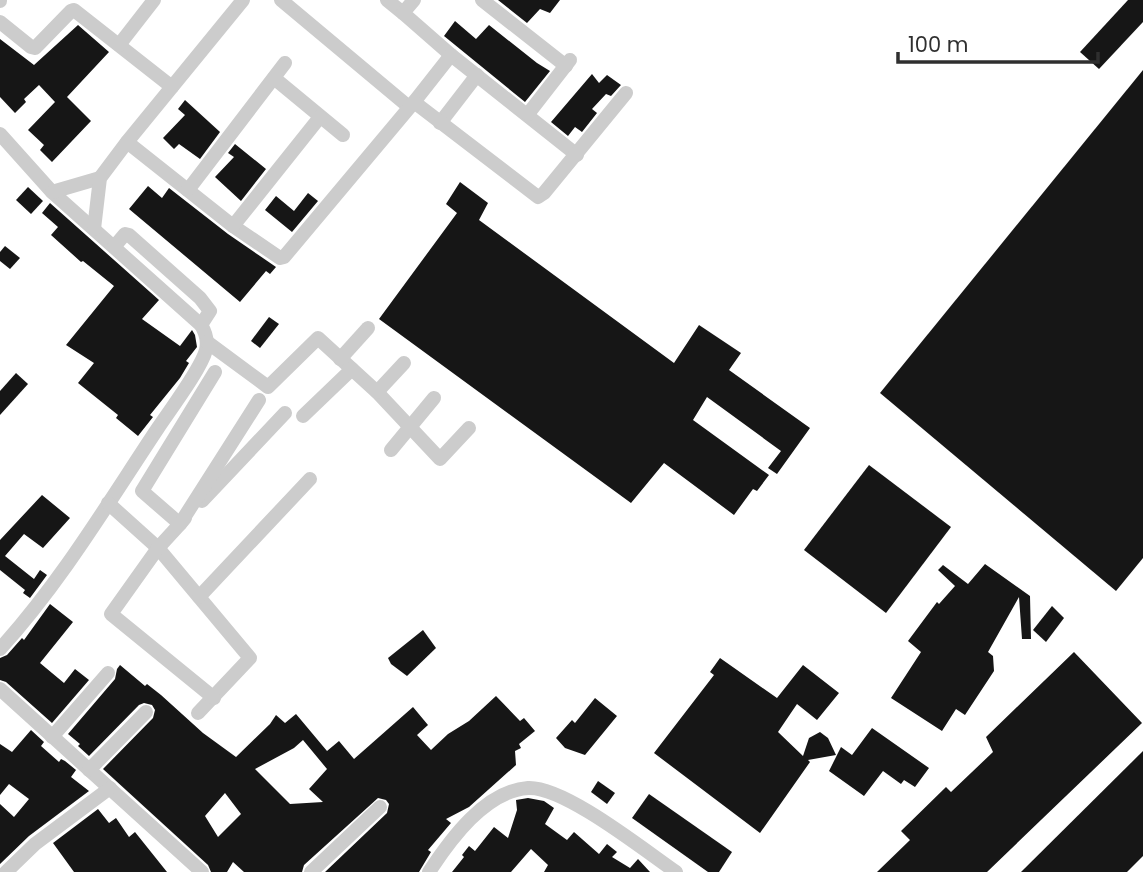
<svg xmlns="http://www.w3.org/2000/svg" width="1143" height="872" font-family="Poppins,sans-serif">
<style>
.building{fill:#161616;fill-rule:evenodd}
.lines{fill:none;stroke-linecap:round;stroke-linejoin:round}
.minor{stroke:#ccc;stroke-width:14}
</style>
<rect width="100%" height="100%" fill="#fff"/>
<!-- building -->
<g class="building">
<polygon points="498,0 560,0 550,13 540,9 527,23"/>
<polygon points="1128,0 1143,0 1143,22 1099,69 1080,52"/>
<polygon points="455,21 476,39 489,25 537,63 550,71 525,102 444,36"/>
<polygon points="78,25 109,52 67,97 91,121 52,162 40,150 44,145 28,130 55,102 39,85 24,99 26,102 15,113 0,97 0,39 34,65"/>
<polygon points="1143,70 1143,558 1116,591 880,393"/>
<polygon points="592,74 599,83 607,75 621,85 611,96 606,94 592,109 597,113 582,132 575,127 568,136 551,122"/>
<polygon points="185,100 220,132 200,159 179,144 174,149 163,138 185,115 178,109"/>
<polygon points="235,144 266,169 241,201 215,177 234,157 228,153"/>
<polygon points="460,182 488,203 479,220 674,363 699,325 741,353 729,370 810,428 777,474 768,468 781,451 707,397 693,420 769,475 757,491 753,489 734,515 664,463 631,503 379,319 457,213 446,204"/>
<polygon points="148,186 162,198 169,188 228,234 276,267 270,274 266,271 240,302 129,209"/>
<polygon points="28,187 43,201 31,214 16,200"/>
<polygon points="308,193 318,201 292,232 265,210 276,196 294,211"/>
<polygon points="50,203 159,300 142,319 180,346 192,330 195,335 197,347 186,361 189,363 180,378 150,415 153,417 138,436 116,418 118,415 78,383 94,363 66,345 114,286 83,261 81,262 51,235 58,227 42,213"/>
<polygon points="5,246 20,258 10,269 0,261 0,252"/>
<polygon points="269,317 279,324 260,348 251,341"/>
<polygon points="16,373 28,384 0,415 0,391"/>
<polygon points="869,465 951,527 886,613 804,550"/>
<polygon points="42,495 70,518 43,548 24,534 5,556 34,579 40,570 47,575 30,598 23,593 25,590 0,570 0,540"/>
<polygon points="985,564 1030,596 1031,639 1022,639 1019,597 988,652 993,656 994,671 965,715 956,709 942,731 891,698 921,652 908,641 937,602 939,604 955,586 938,570 943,565 968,584"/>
<polygon points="50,604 73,622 40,663 64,683 75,669 89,680 52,723 6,682 0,680 0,658 7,655 22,638 24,640"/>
<polygon points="1052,606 1064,618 1046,642 1033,630"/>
<polygon points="423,630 436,648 407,676 391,664 388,658"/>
<polygon points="1074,652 1142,723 987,872 877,872 910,840 901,831 946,787 951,792 993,752 986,737"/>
<polygon points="720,658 777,698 803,665 839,693 817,720 797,704 778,732 803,756 809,738 820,732 828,738 836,755 808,760 810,762 760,833 654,753 714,675 710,672"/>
<path d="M120 665 145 686 147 684 161 695 203 733 236 757 270 724 276 715 285 723 296 714 327 751 339 741 354 759 413 707 428 725 417 735 431 750 448 734 469 721 496 696 520 721 524 718 535 731 519 744 521 748 515 751 516 765 469 807 446 819 451 823 428 850 431 852 419 872H325L387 813 389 804 386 800 378 798 304 865 302 872H244L233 862 227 872H211L208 865 103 769 153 718 155 710 152 705 144 703 139 705 89 756 78 746 80 744 68 734 115 679 117 669ZM303 740 327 769 309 789 323 802 290 804 255 769 294 748ZM225 793 241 814 218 837 205 816Z"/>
<polygon points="595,698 617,716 585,755 565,748 556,738 572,720 575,723"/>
<polygon points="872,728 929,768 915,787 904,780 901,784 883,771 864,796 829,771 841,747 852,755"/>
<polygon points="31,730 44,742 41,746 59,762 61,759 65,761 76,770 71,777 89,791 29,836 0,864 0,804 14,817 29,799 9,784 0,795 0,744 12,752"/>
<polygon points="1143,751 1143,856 1127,872 1021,872"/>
<polygon points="598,781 615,793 607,804 591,792"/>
<polygon points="649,794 732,852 719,872 708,872 632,818"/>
<polygon points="528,798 544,801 554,808 545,824 567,840 574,832 599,854 607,844 617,852 612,857 630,868 638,859 650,872 544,872 548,865 531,849 511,872 452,872 464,857 462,855 469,846 475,851 494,827 508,838 517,810 516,800"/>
<polygon points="98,809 109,823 116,818 129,837 135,832 167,872 74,872 53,843"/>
</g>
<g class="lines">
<!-- minor -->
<g class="minor">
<polyline points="281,0 409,107"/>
<polyline points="387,0 403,13"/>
<polyline points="414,0 403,13 451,55 577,155"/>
<polyline points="482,0 566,66"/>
<polyline points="0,1 0,0"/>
<polyline points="0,22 31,47 35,48 71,11 74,10 172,87"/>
<polyline points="119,45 154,0"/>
<polyline points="274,78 343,135"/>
<polyline points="414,102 451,55"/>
<polyline points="528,114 570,60"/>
<polyline points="440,123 477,75"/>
<path d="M0 134 52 192 201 325C206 333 208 341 206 350 201 369 170 410 158 428 108 503 61 582 0 649"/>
<polyline points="127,142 233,226 280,258 284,257 414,102 538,197 544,193 626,93"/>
<polyline points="188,190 285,63"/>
<polyline points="52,192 100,178"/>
<polyline points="233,226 320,117"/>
<polyline points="94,229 100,178 127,142 243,0"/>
<polyline points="114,247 125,234 129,235 200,298 210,311 201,325"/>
<polyline points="207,342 268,387 318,338 377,392 440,459 469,428"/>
<polyline points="340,359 368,328"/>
<polyline points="377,392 404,363"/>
<polyline points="303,416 352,369"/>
<polyline points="391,450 434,398"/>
<polyline points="202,501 285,413"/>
<polyline points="108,503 158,548 250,658 198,713"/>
<polyline points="185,518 180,524 142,491 215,372"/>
<polyline points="199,597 310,479"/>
<polyline points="0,689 202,872"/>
<polyline points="214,698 111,614 158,548 180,524 259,400"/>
<polyline points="52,737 108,673"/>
<polyline points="89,770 146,712"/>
<polyline points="6,872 35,844 110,788"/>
<polyline points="311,872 380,807"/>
<path d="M429 872C450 840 485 791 528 788 564 786 644 850 676 872"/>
</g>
</g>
<!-- scale -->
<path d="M898 52v10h200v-10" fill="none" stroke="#2f2f2f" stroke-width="3.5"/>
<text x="908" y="52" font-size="21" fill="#2f2f2f" stroke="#ffffff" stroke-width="5" paint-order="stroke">100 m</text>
</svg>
